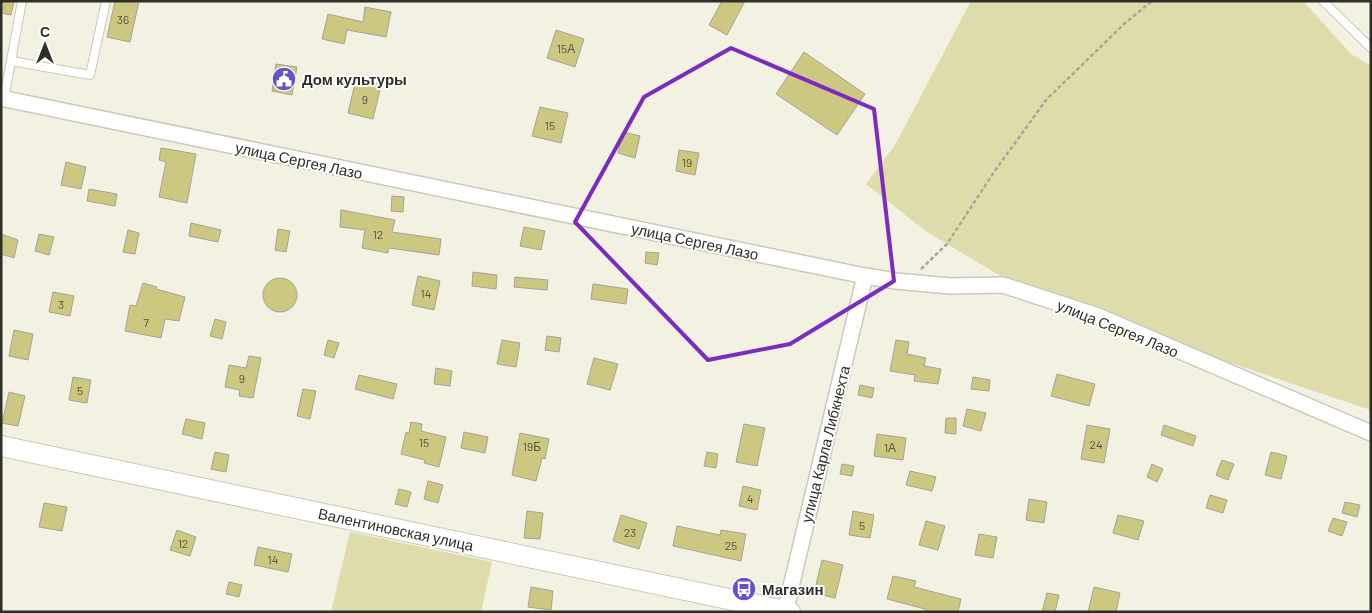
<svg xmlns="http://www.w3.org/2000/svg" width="1372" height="613" font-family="Barlow,sans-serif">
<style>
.green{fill:#dedcab}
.building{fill:#ccc781;stroke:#a4a496}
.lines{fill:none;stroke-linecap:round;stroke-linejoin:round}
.service-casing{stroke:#cac9bb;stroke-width:10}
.minor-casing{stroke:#cac9bb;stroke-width:18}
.secondary-casing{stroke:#cac9bb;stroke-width:22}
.path{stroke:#a8a79c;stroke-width:2.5;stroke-dasharray:4 2.5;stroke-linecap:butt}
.service{stroke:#fff;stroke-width:8}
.minor{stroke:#fff;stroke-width:15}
.secondary{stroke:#fff;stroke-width:20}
.marked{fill:none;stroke:#7b2cbf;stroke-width:4;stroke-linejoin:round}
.labels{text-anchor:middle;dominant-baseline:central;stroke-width:4;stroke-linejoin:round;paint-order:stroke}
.number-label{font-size:12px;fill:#56553f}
.poi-label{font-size:15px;font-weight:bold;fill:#2f2f29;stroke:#fff;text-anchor:start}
.street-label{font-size:15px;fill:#2f2f29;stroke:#fff}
</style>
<rect width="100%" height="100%" fill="#f2f1e2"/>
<!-- green -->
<g class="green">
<polygon points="971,1 1303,1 1351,54 1371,66 1371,410 1037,298 927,232 866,184 895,145"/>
<polygon points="350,532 492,562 481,612 331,612"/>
</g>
<!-- building -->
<g class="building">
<polygon points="1,1 14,1 11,15 1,13"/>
<polygon points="115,1 139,1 130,42 107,37"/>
<polygon points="722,1 745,1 727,35 709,25"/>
<polygon points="365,7 391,12 386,37 347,30 344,44 322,39 328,14 363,22"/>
<polygon points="556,30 584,39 575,67 547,58"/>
<polygon points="804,52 865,94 837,135 776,94"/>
<polygon points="276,64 297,67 292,95 272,91"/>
<polygon points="356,79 381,85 373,119 348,113"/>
<polygon points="540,107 568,113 561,143 532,136"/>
<polygon points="623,132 640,136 635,158 618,153"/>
<polygon points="161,148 196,154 187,203 159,197 166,162 159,160"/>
<polygon points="679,150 699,153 695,175 676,171"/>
<polygon points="66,162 86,167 81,189 61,185"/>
<polygon points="89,189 117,194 115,206 87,201"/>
<polygon points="392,196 404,197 403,212 391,211"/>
<polygon points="341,210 395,220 392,232 441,239 439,255 389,248 388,253 362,248 365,230 340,227"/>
<polygon points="191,223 221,230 218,242 189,236"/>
<polygon points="524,227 545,231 541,250 520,246"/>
<polygon points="278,229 290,231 286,252 275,250"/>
<polygon points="128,230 139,233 135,254 123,252"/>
<polygon points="1,234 18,240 14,258 1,254"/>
<polygon points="39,234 54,237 49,255 35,251"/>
<polygon points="646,252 659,253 657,265 645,263"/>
<polygon points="473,272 497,275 496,289 472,286"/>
<polygon points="418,276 440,281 434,310 412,305"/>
<polygon points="515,277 548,280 547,290 514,287"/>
<circle cx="280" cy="295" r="17"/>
<polygon points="143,283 157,287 156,289 185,297 179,321 165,319 161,338 125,331 130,305 136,306"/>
<polygon points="593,284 628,289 626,304 591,299"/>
<polygon points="53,292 74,296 70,316 49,312"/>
<polygon points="215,319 226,322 222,339 210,336"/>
<polygon points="14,330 33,334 28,360 9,356"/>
<polygon points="547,336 561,338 559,352 545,350"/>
<polygon points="328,340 339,343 334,358 324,355"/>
<polygon points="502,340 520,343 516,367 497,364"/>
<polygon points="896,340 909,342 907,354 926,358 924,366 941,369 938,384 914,381 915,375 890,371"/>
<polygon points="249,356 261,358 253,398 239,396 240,390 225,387 229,365 246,368"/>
<polygon points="594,358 618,364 610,390 587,384"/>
<polygon points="436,368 452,371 450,386 434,384"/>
<polygon points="1057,374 1095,384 1089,406 1051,396"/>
<polygon points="359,375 397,384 393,399 355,389"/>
<polygon points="73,377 91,380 87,403 69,400"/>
<polygon points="973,377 990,380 989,391 971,389"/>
<polygon points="860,385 874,388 872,398 858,395"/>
<polygon points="303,389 316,391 310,419 297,416"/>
<polygon points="9,392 25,396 18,426 2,423"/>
<polygon points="967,409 986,413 981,431 963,426"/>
<polygon points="946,418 956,418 956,434 945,433"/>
<polygon points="186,419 205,423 202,439 182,434"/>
<polygon points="411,422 422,424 421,431 446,437 439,467 424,463 425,460 401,454 406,432 409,433"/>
<polygon points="744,424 765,428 757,466 736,462"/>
<polygon points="1087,425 1110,429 1104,463 1081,459"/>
<polygon points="1164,425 1196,436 1193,446 1161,435"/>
<polygon points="464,432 488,437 485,453 461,448"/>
<polygon points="520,433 549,439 545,459 542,458 536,481 512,475"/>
<polygon points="877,434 906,438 903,460 874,456"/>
<polygon points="215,452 229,455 226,472 211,469"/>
<polygon points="707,452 718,454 716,468 704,466"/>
<polygon points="1271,452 1287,456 1281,479 1265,475"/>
<polygon points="1222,460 1234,464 1228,480 1216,475"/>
<polygon points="842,464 854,466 852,476 840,474"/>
<polygon points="1152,464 1163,469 1157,482 1147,477"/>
<polygon points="910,471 936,477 932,491 906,485"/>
<polygon points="428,481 443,485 438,503 424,499"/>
<polygon points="743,486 761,490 757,510 739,506"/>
<polygon points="399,489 411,492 407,507 395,504"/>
<polygon points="1210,495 1227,500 1223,513 1206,508"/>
<polygon points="1029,499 1047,502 1044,523 1026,520"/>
<polygon points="1345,502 1360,505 1357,517 1342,513"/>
<polygon points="44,503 67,507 62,531 39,527"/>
<polygon points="527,511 543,513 540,539 524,538"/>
<polygon points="853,511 874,515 870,538 849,535"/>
<polygon points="621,515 647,523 639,549 613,541"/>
<polygon points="1118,515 1144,521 1138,540 1113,533"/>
<polygon points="1333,518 1347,522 1342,536 1328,531"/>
<polygon points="926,521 945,526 938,550 919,545"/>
<polygon points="677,526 720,535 721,530 746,534 741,561 673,546"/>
<polygon points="177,530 196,537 190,556 170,550"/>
<polygon points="979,534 997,537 993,558 975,555"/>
<polygon points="258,547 292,554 288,572 254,565"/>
<polygon points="822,560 843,565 835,598 814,593"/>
<polygon points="893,576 916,581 914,587 961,599 958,612 925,612 925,609 887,599"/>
<polygon points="229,582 242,585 239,597 226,594"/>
<polygon points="531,587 553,591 551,610 528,607"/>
<polygon points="1094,587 1120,593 1116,612 1088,612"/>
<polygon points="1047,593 1059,595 1055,612 1042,612"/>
</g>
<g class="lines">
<!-- service casing -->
<g class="service-casing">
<g id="service">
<polyline points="1323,1 1371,48"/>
<polyline points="11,61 90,75 106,1"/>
<polyline points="4,99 22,1"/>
</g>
</g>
<!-- minor casing -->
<g class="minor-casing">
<g id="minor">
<polyline points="1,98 865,276 896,281 950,286 1003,285 1098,316 1371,433"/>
<polyline points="785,612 865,276"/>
</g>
</g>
<!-- secondary casing -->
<g class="secondary-casing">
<polyline id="secondary" points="1,446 790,612"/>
</g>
<!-- path -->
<polyline class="path" points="921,269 947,244 994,172 1046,100 1124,24 1152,1"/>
<!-- service -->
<use href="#service" class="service"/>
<!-- minor -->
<use href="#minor" class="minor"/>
<!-- secondary -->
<use href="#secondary" class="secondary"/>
</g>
<!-- marked area -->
<path class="marked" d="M731 48 874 109 894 281 790 344 708 360 575 222 644 97Z"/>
<!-- icons -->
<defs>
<g id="civic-disc" transform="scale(1.25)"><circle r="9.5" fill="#6553cc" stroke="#fff"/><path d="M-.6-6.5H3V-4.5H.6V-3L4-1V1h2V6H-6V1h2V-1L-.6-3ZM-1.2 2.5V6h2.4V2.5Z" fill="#fff"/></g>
<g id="bus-disc" transform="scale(1.25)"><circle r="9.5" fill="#6553cc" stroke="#fff"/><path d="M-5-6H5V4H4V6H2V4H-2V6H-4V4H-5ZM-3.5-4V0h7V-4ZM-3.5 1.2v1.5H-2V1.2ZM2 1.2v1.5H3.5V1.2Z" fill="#fff"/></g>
</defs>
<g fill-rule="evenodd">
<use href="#civic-disc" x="284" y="79"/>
<use href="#bus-disc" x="744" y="589"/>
</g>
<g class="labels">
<!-- number labels -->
<g class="number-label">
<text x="123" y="19">36</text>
<text x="566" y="48">15А</text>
<text x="365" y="99">9</text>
<text x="550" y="125">15</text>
<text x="687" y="162">19</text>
<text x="378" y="234">12</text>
<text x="426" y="293">14</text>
<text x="61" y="304">3</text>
<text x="146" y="322">7</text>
<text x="242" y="378">9</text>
<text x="80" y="390">5</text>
<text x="424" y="442">15</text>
<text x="1096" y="444">24</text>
<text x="532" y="446">19Б</text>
<text x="890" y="447">1А</text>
<text x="750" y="498">4</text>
<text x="862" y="525">5</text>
<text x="630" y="532">23</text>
<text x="183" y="543">12</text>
<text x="731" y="545">25</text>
<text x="273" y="559">14</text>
</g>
<!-- poi labels -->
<g class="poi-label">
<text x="302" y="79">Дом культуры</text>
<text x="762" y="589">Магазин</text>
</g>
<!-- street labels -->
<g class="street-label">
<text transform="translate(299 160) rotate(12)">улица Сергея Лазо</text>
<text transform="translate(695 241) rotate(12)">улица Сергея Лазо</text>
<text transform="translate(1118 328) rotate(22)">улица Сергея Лазо</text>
<text transform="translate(825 444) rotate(-76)">улица Карла Либкнехта</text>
<text transform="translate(396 529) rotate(12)">Валентиновская улица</text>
</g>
</g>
<!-- border -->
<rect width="1372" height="613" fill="none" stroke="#2f2f29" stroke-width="5"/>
<!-- north arrow -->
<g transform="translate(45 45)" stroke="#ffffff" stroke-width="4" paint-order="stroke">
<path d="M0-4L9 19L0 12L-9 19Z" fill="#2f2f29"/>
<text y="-8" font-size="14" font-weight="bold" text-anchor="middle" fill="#2f2f29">С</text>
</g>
</svg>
